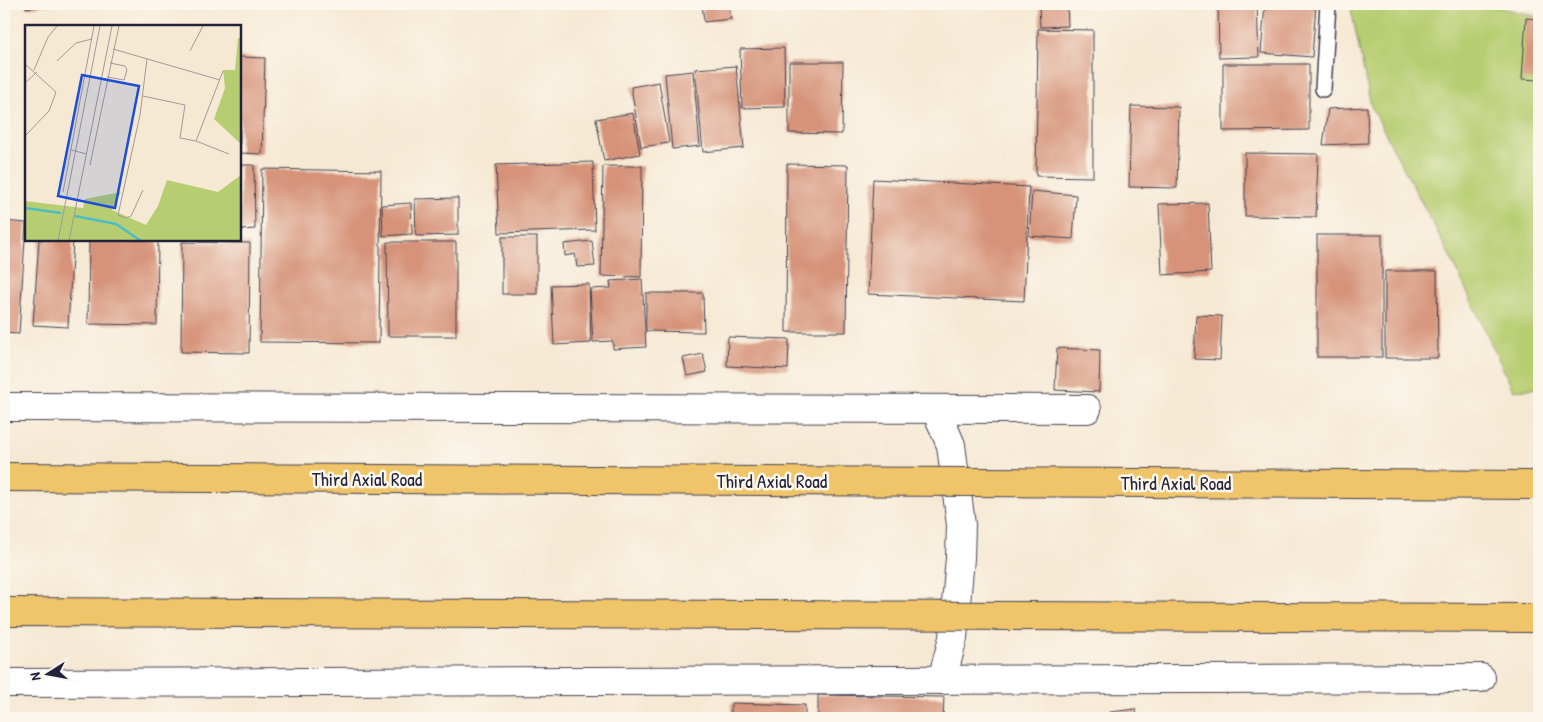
<svg xmlns="http://www.w3.org/2000/svg" width="1543" height="722" font-family="'Patrick Hand',sans-serif">
<style>
.green{fill:#b7cd71;stroke:#6c7856}
.building{fill:#d69379}
.lines{fill:none;stroke-linecap:round;stroke-linejoin:round}
.service-casing{stroke:#424052;stroke-width:18}
.minor-casing{stroke:#424052;stroke-width:30}
.service{stroke:#fff;stroke-width:15}
.minor{stroke:#fff;stroke-width:28}
.motorway-bridge-casing{stroke:#424052;stroke-width:30;stroke-linecap:butt}
.motorway-bridge{stroke:#f0c469;stroke-width:28}
.labels{text-anchor:middle;dominant-baseline:central;stroke-width:5;stroke-linejoin:round;paint-order:stroke}
.street-label{font-size:19px;fill:#22223b;stroke:#fbf7ec}
.inset-river{fill:none;stroke:#4ebcc5;stroke-width:2.5}
.inset-road{fill:none;stroke:#a19997;stroke-width:1}
.view{fill:#1d4ed8;fill-opacity:0.15;stroke:#1d4ed8;stroke-width:2.5}
.inset-edge{fill:none;stroke:#22223b;stroke-width:2.5}
</style>
<rect width="100%" height="100%" fill="#fbf7ec"/>
<filter id="ink" filterUnits="userSpaceOnUse"><feTurbulence type="fractalNoise" baseFrequency=".02" numOctaves="2"/><feDisplacementMap in="SourceGraphic" scale="10" xChannelSelector="R" yChannelSelector="G"/><feConvolveMatrix kernelMatrix="1 2 1 2 8 2 1 2 1" color-interpolation-filters="sRGB"/></filter>
<filter id="wash" filterUnits="userSpaceOnUse"><feTurbulence type="fractalNoise" baseFrequency=".0096" numOctaves="4" result="noise"/><feDisplacementMap in="SourceGraphic" scale="20" xChannelSelector="R" yChannelSelector="G"/><feGaussianBlur stdDeviation="1.12" result="paint"/><feColorMatrix in="noise" values="0 0 0 0 0 0 0 0 0 0 0 0 0 0 0 0 0 1.4 0 .05"/><feComposite in="paint" operator="in"/></filter>
<g filter="url(#wash)">
<rect width="100%" height="100%" fill="#f6e9d4"/>
<!-- green -->
<polygon class="green" points="1350,4 1486,4 1539,17 1539,388 1513,390 1453,262 1371,106"/>
<g id="blocks">
<!-- building -->
<g class="building">
<polygon points="26,4 51,4 51,5 26,8"/>
<polygon points="702,4 729,4 731,19 704,22"/>
<polygon points="1039,4 1067,4 1068,26 1040,27"/>
<polygon points="1218,4 1257,4 1259,57 1219,58"/>
<polygon points="1265,4 1316,4 1312,57 1261,53"/>
<polygon points="1526,18 1539,19 1539,80 1522,79"/>
<polygon points="1038,29 1093,30 1093,177 1036,176"/>
<polygon points="784,48 785,107 742,108 740,49"/>
<polygon points="240,57 265,58 262,154 240,153"/>
<polygon points="789,62 843,62 842,134 789,133"/>
<polygon points="1223,64 1309,64 1309,130 1223,131"/>
<polygon points="736,66 744,148 703,152 695,69"/>
<polygon points="693,71 700,146 672,149 665,74"/>
<polygon points="659,82 669,143 641,147 631,87"/>
<polygon points="1131,106 1179,107 1177,188 1129,187"/>
<polygon points="1367,107 1368,143 1323,145 1328,109"/>
<polygon points="633,113 640,154 604,161 596,119"/>
<polygon points="1245,153 1318,154 1316,217 1245,216"/>
<polygon points="593,162 595,230 499,233 496,165"/>
<polygon points="787,164 848,165 846,332 786,332"/>
<polygon points="240,165 254,165 255,229 240,230"/>
<polygon points="603,166 642,166 641,277 601,276"/>
<polygon points="262,169 381,171 379,343 260,342"/>
<polygon points="873,179 1029,187 1024,301 868,294"/>
<polygon points="1032,191 1076,195 1073,239 1029,236"/>
<polygon points="458,198 458,235 416,236 415,199"/>
<polygon points="411,203 412,234 383,236 382,205"/>
<polygon points="1208,203 1211,272 1162,275 1159,204"/>
<polygon points="4,221 26,223 19,334 4,333"/>
<rect x="1317" y="235" width="65" height="122"/>
<rect x="502" y="237" width="35" height="57"/>
<polygon points="39,240 73,240 68,327 33,325"/>
<polygon points="89,240 158,240 157,325 88,324"/>
<polygon points="592,241 595,266 577,267 575,254 565,256 564,244"/>
<polygon points="182,242 250,243 249,353 181,352"/>
<polygon points="387,242 456,242 456,336 388,336"/>
<polygon points="1385,271 1437,271 1438,358 1385,358"/>
<polygon points="642,279 646,347 613,349 613,341 593,342 590,289 611,288 610,281"/>
<polygon points="589,284 591,343 554,345 551,285"/>
<polygon points="646,293 703,293 704,332 646,331"/>
<polygon points="1196,315 1222,316 1220,360 1194,359"/>
<polygon points="728,337 789,339 788,369 727,366"/>
<polygon points="1057,348 1100,350 1099,392 1055,390"/>
<polygon points="703,354 707,372 687,376 683,358"/>
<polygon points="818,695 944,697 943,718 818,718"/>
<polygon points="731,703 805,705 805,718 731,718"/>
<polygon points="1136,709 1137,718 1110,718 1110,712"/>
</g>
</g>
</g>
<g filter="url(#ink)">
<use href="#blocks" fill-opacity="0" stroke="#424052" stroke-width="1"/>
<g class="lines">
<!-- service casing -->
<g class="service-casing">
<polyline id="service" points="1323,89 1328,4"/>
</g>
<!-- minor casing -->
<g class="minor-casing">
<g id="minor">
<polyline points="4,407 1087,409"/>
<polyline points="936,410 951,445 961,525 960,558 953,638 942,680"/>
<polyline points="4,683 1481,678"/>
</g>
</g>
<!-- service -->
<use href="#service" class="service"/>
<!-- minor -->
<use href="#minor" class="minor"/>
<!-- motorway-bridge casing -->
<g class="motorway-bridge-casing">
<g id="motorway-bridge">
<polyline points="4,477 1539,485"/>
<polyline points="4,612 1539,618"/>
</g>
</g>
<!-- motorway-bridge -->
<use href="#motorway-bridge" class="motorway-bridge"/>
</g>
</g>
<g class="labels">
<!-- street labels -->
<g class="street-label">
<text x="367" y="479">Third Axial Road</text>
<text x="772" y="481">Third Axial Road</text>
<text x="1176" y="483">Third Axial Road</text>
</g>
</g>
<!-- overview -->
<g transform="translate(25 25)">
<rect width="216" height="216" fill="#f6e9d4"/>
<path d="M213 13H216V119L189 94 200 63 198 45H210ZM216 150V216H0V176L58 183 60 174 96 167 87 185 121 200 133 181 142 155 193 167Z" fill="#b7cd71"/>
<path class="inset-river" d="M0 183 36 188M50 191 91 199 116 216"/>
<path class="inset-road" d="M88 24 195 55M165 26 178 1M32 36 51 18 67 14M0 39 31 67 24 86 0 111M9 45 23 12 32 1M82 52 99 55 102 45 100 41 85 38M0 58 12 47M118 71 160 80 155 113 171 116 198 46M171 116 204 129M46 125 62 129M65 140 94 1M118 165 106 191 101 193 93 190 115 90 122 34M38 167 69 1M33 216 75 1M44 216 87 1"/>
<path class="view" d="M57 50 114 61 90 183 33 171Z"/>
<rect width="216" height="216" class="inset-edge"/>
</g>
<!-- margin -->
<rect width="1543" height="722" fill="none" stroke="#fbf7ec" stroke-width="20"/>
<!-- north arrow -->
<g transform="translate(48 674) rotate(259)" stroke="#fbf7ec" stroke-width="4" paint-order="stroke">
<path d="M0-4L9 19L0 12L-9 19Z" fill="#22223b"/>
<text y="-8" font-size="14" font-weight="bold" text-anchor="middle" fill="#22223b">N</text>
</g>
</svg>
